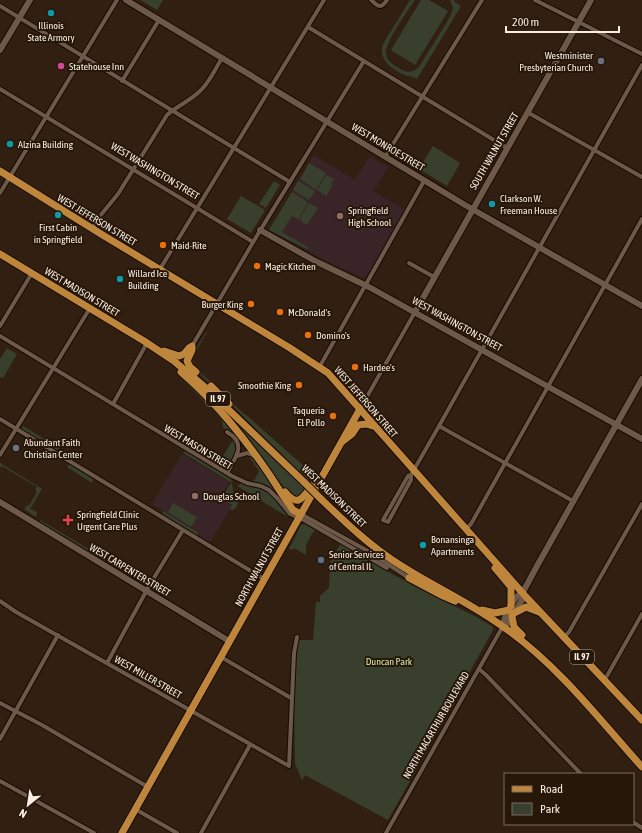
<svg xmlns="http://www.w3.org/2000/svg" width="642" height="833" font-family="'Asap Condensed',sans-serif">
<style>
.education{fill:#392528}
.green{fill:#383f2c}
.lines{fill:none;stroke-linecap:round;stroke-linejoin:round}
.street-casing{stroke:#180901;stroke-width:6}
.secondary-casing{stroke:#180901;stroke-width:8}
.primary-casing{stroke:#180901;stroke-width:9}
.street{stroke:#6c5949;stroke-width:4}
.secondary{stroke:#6c5949;stroke-width:6}
.primary{stroke:#be863c;stroke-width:7}
.primary-bridge-casing{stroke:#180901;stroke-width:9;stroke-linecap:butt}
.primary-bridge{stroke:#be863c;stroke-width:7}
.culture-dot{fill:#0f9aa8;stroke:#271709;stroke-width:1.5}
.worship-dot{fill:#6b7280;stroke:#271709;stroke-width:1.5}
.hotel-dot{fill:#d1479c;stroke:#271709;stroke-width:1.5}
.education-dot{fill:#8d6e63;stroke:#271709;stroke-width:1.5}
.food-dot{fill:#e8710a;stroke:#271709;stroke-width:1.5}
.health-dot{fill:#e0444e;stroke:#271709;stroke-width:1.5}
.service-dot{fill:#5c6f8a;stroke:#271709;stroke-width:1.5}
.labels{text-anchor:middle;dominant-baseline:central;stroke-width:4;stroke-linejoin:round;paint-order:stroke}
.shield{fill:#271709;stroke:#b9ada2;stroke-width:1}
.shield-label{font-size:9px;font-weight:bold;fill:#f8ede3}
.poi-label{font-size:10px;fill:#f8ede3;stroke:#271709;text-anchor:start}
.street-label{font-size:10px;fill:#f8ede3;stroke:#271709}
.park-label{font-size:10px;fill:#d2eaae;stroke:#271709}
</style>
<rect width="100%" height="100%" fill="#312012"/>
<!-- education -->
<g class="education">
<polygon points="314,155 355,180 370,156 388,167 373,191 405,210 370,271 364,278 326,261 270,228"/>
<polygon points="182,454 229,482 220,498 232,506 210,542 199,536 200,533 152,504"/>
</g>
<!-- green -->
<g class="green">
<polygon points="140,0 163,0 157,10"/>
<path d="M410 0H415C408 10 383 45 386 55 388 62 394 65 399 68 406 73 413 73 419 67L450 17 453 8 450 0H454L455 2 461 6 417 79C412 76 407 76 402 74 390 68 378 58 383 44Z"/>
<polygon points="421,0 429,0 448,11 415,65 391,50"/>
<polygon points="433,146 460,163 447,186 419,169"/>
<polygon points="309,163 326,173 316,190 300,179"/>
<polygon points="326,175 334,179 331,184 333,185 326,196 317,190"/>
<polygon points="274,181 280,185 266,208 259,204"/>
<polygon points="298,181 315,191 309,200 293,190"/>
<polygon points="292,192 308,202 300,216 300,220 292,216 282,232 309,248 306,249 269,230"/>
<polygon points="241,196 265,210 251,233 227,219"/>
<polygon points="309,203 318,208 307,225 301,221 301,216"/>
<polygon points="206,332 207,332 192,358 194,367 212,383 244,414 245,414 314,475 310,482 263,436 221,394 191,366 190,358"/>
<polygon points="7,348 17,354 3,378 0,377 0,359"/>
<polygon points="181,375 201,393 232,429 231,433 223,428 222,421 216,413 180,377"/>
<polygon points="204,390 306,489 304,492 298,498 289,494 251,444"/>
<polygon points="23,426 59,448 57,451 21,429"/>
<path d="M233 440C239 450 233 457 228 466L220 461Z"/>
<polygon points="185,451 231,479 232,483 183,453"/>
<polygon points="249,456 254,458 278,492 276,493 268,487 250,481 250,480 254,481 259,471 249,457"/>
<polygon points="0,463 42,489 30,509 37,512 36,517 24,509 27,505 29,506 37,492 35,490 37,487 2,466 0,468"/>
<polygon points="69,464 93,479 92,483 67,467"/>
<polygon points="231,483 232,484 233,491 238,503 236,508 232,510 230,509 232,505 221,499"/>
<path d="M241 483C269 488 272 495 288 517L237 486Z"/>
<polygon points="173,503 197,517 191,527 168,512"/>
<polygon points="163,511 199,533 197,536 162,515"/>
<polygon points="40,520 92,551 90,553 82,548 83,547 82,548 41,523"/>
<polygon points="304,523 315,528 304,524 315,530 314,532 313,532 306,545 306,555 294,548 292,550 289,549 300,528 288,548 301,525 304,524"/>
<polygon points="341,543 390,573 448,603 475,616 493,627 493,630 473,666 457,698 388,820 305,775 302,780 295,764 294,703 297,644 299,640 313,640 316,602 320,602 320,596 329,588 330,562"/>
</g>
<g class="lines">
<!-- street casing -->
<g class="street-casing">
<g id="street">
<path d="M371 0C378 6 380 10 387 0"/>
<polyline points="535,0 642,54"/>
<polyline points="0,6 290,182"/>
<polyline points="308,27 507,148"/>
<polyline points="122,81 159,20"/>
<polyline points="0,89 253,242"/>
<polyline points="527,112 642,177"/>
<polyline points="385,157 482,0"/>
<polyline points="0,193 117,0"/>
<path d="M92 229 100 216 118 194 167 115C177 106 190 101 200 91 210 82 215 69 222 58"/>
<polyline points="409,263 434,277"/>
<polyline points="160,269 324,0"/>
<polyline points="0,326 32,273"/>
<polyline points="0,336 232,476 247,483 261,486 269,490 278,499 290,514 304,520 387,568"/>
<polyline points="192,346 258,234 364,61"/>
<polyline points="320,366 424,181"/>
<polyline points="113,404 147,343"/>
<polyline points="360,409 415,312"/>
<polyline points="0,419 264,579"/>
<polyline points="439,426 573,501"/>
<polyline points="0,455 90,308"/>
<polyline points="237,456 247,453 255,456"/>
<path d="M227 473C235 458 248 444 227 432"/>
<polyline points="411,475 411,480 388,522 383,520 408,476 411,475 439,426 642,65"/>
<polyline points="301,514 366,550 409,578"/>
<polyline points="466,529 471,524 642,219"/>
<polyline points="0,601 16,612 289,766 294,653 297,637"/>
<polyline points="564,637 569,632 642,504"/>
<polyline points="221,657 291,698"/>
<polyline points="107,663 149,586 183,530"/>
<polyline points="479,669 486,675 581,774"/>
<polyline points="603,679 607,676 642,614"/>
<polyline points="0,703 42,725 148,787"/>
<polyline points="0,739 58,635"/>
<polyline points="0,781 94,833"/>
<polyline points="135,809 177,833"/>
<polyline points="633,822 642,828"/>
<polyline points="201,833 250,745"/>
<polyline points="386,833 503,626"/>
</g>
</g>
<!-- secondary casing -->
<g class="secondary-casing">
<g id="secondary">
<polyline points="126,0 465,205 642,306"/>
<polyline points="0,50 30,0"/>
<polyline points="260,230 315,261 369,287 642,439"/>
<polyline points="415,312 591,0"/>
<polyline points="0,502 229,641"/>
<polyline points="503,626 508,623 512,616 522,600 523,592 537,566 642,379"/>
<path d="M503 626C504 616 513 597 523 592"/>
</g>
</g>
<!-- primary casing -->
<g class="primary-casing">
<g id="primary">
<polyline points="0,171 101,234 290,348 328,373 527,598 642,720"/>
<polyline points="0,254 144,341 174,361 207,389 305,483"/>
<polyline points="192,346 192,350 187,361 190,367 196,372"/>
<polyline points="164,351 179,356 184,354 189,348"/>
<path d="M181 372C215 401 243 436 269 474 276 485 283 496 291 507L293 510 301 514"/>
<polyline points="211,386 229,404"/>
<polyline points="343,441 352,434 358,425 366,424 373,426"/>
<path d="M285 492C300 510 303 495 314 484"/>
<path d="M321 499C346 523 371 547 400 565 436 588 475 605 509 631 560 668 600 720 642 767"/>
<polyline points="495,568 511,587 511,606"/>
<polyline points="409,578 441,595 455,601"/>
<polyline points="482,610 495,613 509,610"/>
<polyline points="514,613 526,607 539,612"/>
<polyline points="512,616 514,627 522,635"/>
<polyline points="122,833 360,409"/>
</g>
</g>
<!-- street -->
<use href="#street" class="street"/>
<!-- secondary -->
<use href="#secondary" class="secondary"/>
<!-- primary -->
<use href="#primary" class="primary"/>
<!-- primary-bridge casing -->
<g class="primary-bridge-casing">
<polyline id="primary-bridge" points="305,483 321,499"/>
</g>
<!-- primary-bridge -->
<use href="#primary-bridge" class="primary-bridge"/>
</g>
<!-- markers -->
<g class="culture-dot">
<circle cx="51" cy="13" r="4"/>
<circle cx="10" cy="144" r="4"/>
<circle cx="492" cy="204" r="4"/>
<circle cx="58" cy="215" r="4"/>
<circle cx="120" cy="279" r="4"/>
<circle cx="423" cy="545" r="4"/>
</g>
<g class="worship-dot">
<circle cx="601" cy="61" r="4"/>
<circle cx="16" cy="448" r="4"/>
</g>
<circle class="hotel-dot" cx="61" cy="66" r="4"/>
<g class="education-dot">
<circle cx="340" cy="216" r="4"/>
<circle cx="195" cy="496" r="4"/>
</g>
<g class="food-dot">
<circle cx="163" cy="245" r="4"/>
<circle cx="257" cy="266" r="4"/>
<circle cx="251" cy="304" r="4"/>
<circle cx="280" cy="312" r="4"/>
<circle cx="308" cy="335" r="4"/>
<circle cx="355" cy="367" r="4"/>
<circle cx="299" cy="385" r="4"/>
<circle cx="333" cy="416" r="4"/>
</g>
<path class="health-dot" d="M66 514h4v4h4v4h-4v4h-4v-4h-4v-4h4z"/>
<circle class="service-dot" cx="321" cy="560" r="4"/>
<g class="labels">
<!-- shield labels -->
<g class="shield">
<rect x="206" y="392" width="24" height="14" rx="3"/>
<rect x="570" y="650" width="24" height="14" rx="3"/>
</g>
<g class="shield-label">
<text x="218" y="399">IL 97</text>
<text x="582" y="657">IL 97</text>
</g>
<!-- poi labels -->
<g class="poi-label">
<text x="51" y="25" text-anchor="middle">Illinois<tspan x="51" dy="12">State Armory</tspan></text>
<text x="593" y="55" text-anchor="end">Westminister<tspan x="593" dy="12">Presbyterian Church</tspan></text>
<text x="69" y="66">Statehouse Inn</text>
<text x="18" y="144">Alzina Building</text>
<text x="500" y="198">Clarkson W.<tspan x="500" dy="12">Freeman House</tspan></text>
<text x="348" y="210">Springfield<tspan x="348" dy="12">High School</tspan></text>
<text x="58" y="227" text-anchor="middle">First Cabin<tspan x="58" dy="12">in Springfield</tspan></text>
<text x="171" y="245">Maid-Rite</text>
<text x="265" y="266">Magic Kitchen</text>
<text x="128" y="273">Willard Ice<tspan x="128" dy="12">Building</tspan></text>
<text x="243" y="304" text-anchor="end">Burger King</text>
<text x="288" y="312">McDonald's</text>
<text x="316" y="335">Domino's</text>
<text x="363" y="367">Hardee's</text>
<text x="291" y="385" text-anchor="end">Smoothie King</text>
<text x="325" y="410" text-anchor="end">Taqueria<tspan x="325" dy="12">El Pollo</tspan></text>
<text x="24" y="442">Abundant Faith<tspan x="24" dy="12">Christian Center</tspan></text>
<text x="203" y="496">Douglas School</text>
<text x="77" y="514">Springfield Clinic<tspan x="77" dy="12">Urgent Care Plus</tspan></text>
<text x="431" y="539">Bonansinga<tspan x="431" dy="12">Apartments</tspan></text>
<text x="329" y="554">Senior Services<tspan x="329" dy="12">of Central IL</tspan></text>
</g>
<!-- street labels -->
<g class="street-label">
<text transform="translate(388 147) rotate(31)">WEST MONROE STREET</text>
<text transform="translate(494 151) rotate(-60)">SOUTH WALNUT STREET</text>
<text transform="translate(155 171) rotate(31)">WEST WASHINGTON STREET</text>
<text transform="translate(97 220) rotate(31)">WEST JEFFERSON STREET</text>
<text transform="translate(82 292) rotate(31)">WEST MADISON STREET</text>
<text transform="translate(457 324) rotate(29)">WEST WASHINGTON STREET</text>
<text transform="translate(366 402) rotate(49)">WEST JEFFERSON STREET</text>
<text transform="translate(198 447) rotate(31)">WEST MASON STREET</text>
<text transform="translate(334 496) rotate(44)">WEST MADISON STREET</text>
<text transform="translate(259 567) rotate(-61)">NORTH WALNUT STREET</text>
<text transform="translate(130 570) rotate(31)">WEST CARPENTER STREET</text>
<text transform="translate(148 677) rotate(30)">WEST MILLER STREET</text>
<text transform="translate(436 725) rotate(-60)">NORTH MACARTHUR BOULEVARD</text>
</g>
<!-- park labels -->
<g class="park-label">
<text x="389" y="661">Duncan Park</text>
</g>
</g>
<!-- legend -->
<rect x="504" y="773" width="130" height="52" fill="#271709" stroke="#7b6d60"/>
<rect x="512" y="786" width="20" height="6" fill="#be863c" stroke="#7b6d60"/>
<text x="540" y="793" font-size="12" fill="#f8ede3">Road</text>
<rect x="512" y="803" width="20" height="12" fill="#383f2c" stroke="#7b6d60"/>
<text x="540" y="813" font-size="12" fill="#f8ede3">Park</text>
<!-- north arrow -->
<g transform="translate(28 805) rotate(210)" stroke="#271709" stroke-width="3" paint-order="stroke">
<path d="M0-3L7 15L0 10L-7 15Z" fill="#f8ede3"/>
<text y="-6" font-size="11" font-weight="bold" text-anchor="middle" fill="#f8ede3">N</text>
</g>
<!-- scale -->
<path d="M506 26v6h113v-6" fill="none" stroke="#f8ede3" stroke-width="2"/>
<text x="512" y="26" font-size="12" fill="#f8ede3" stroke="#271709" stroke-width="3" paint-order="stroke">200 m</text>
</svg>
